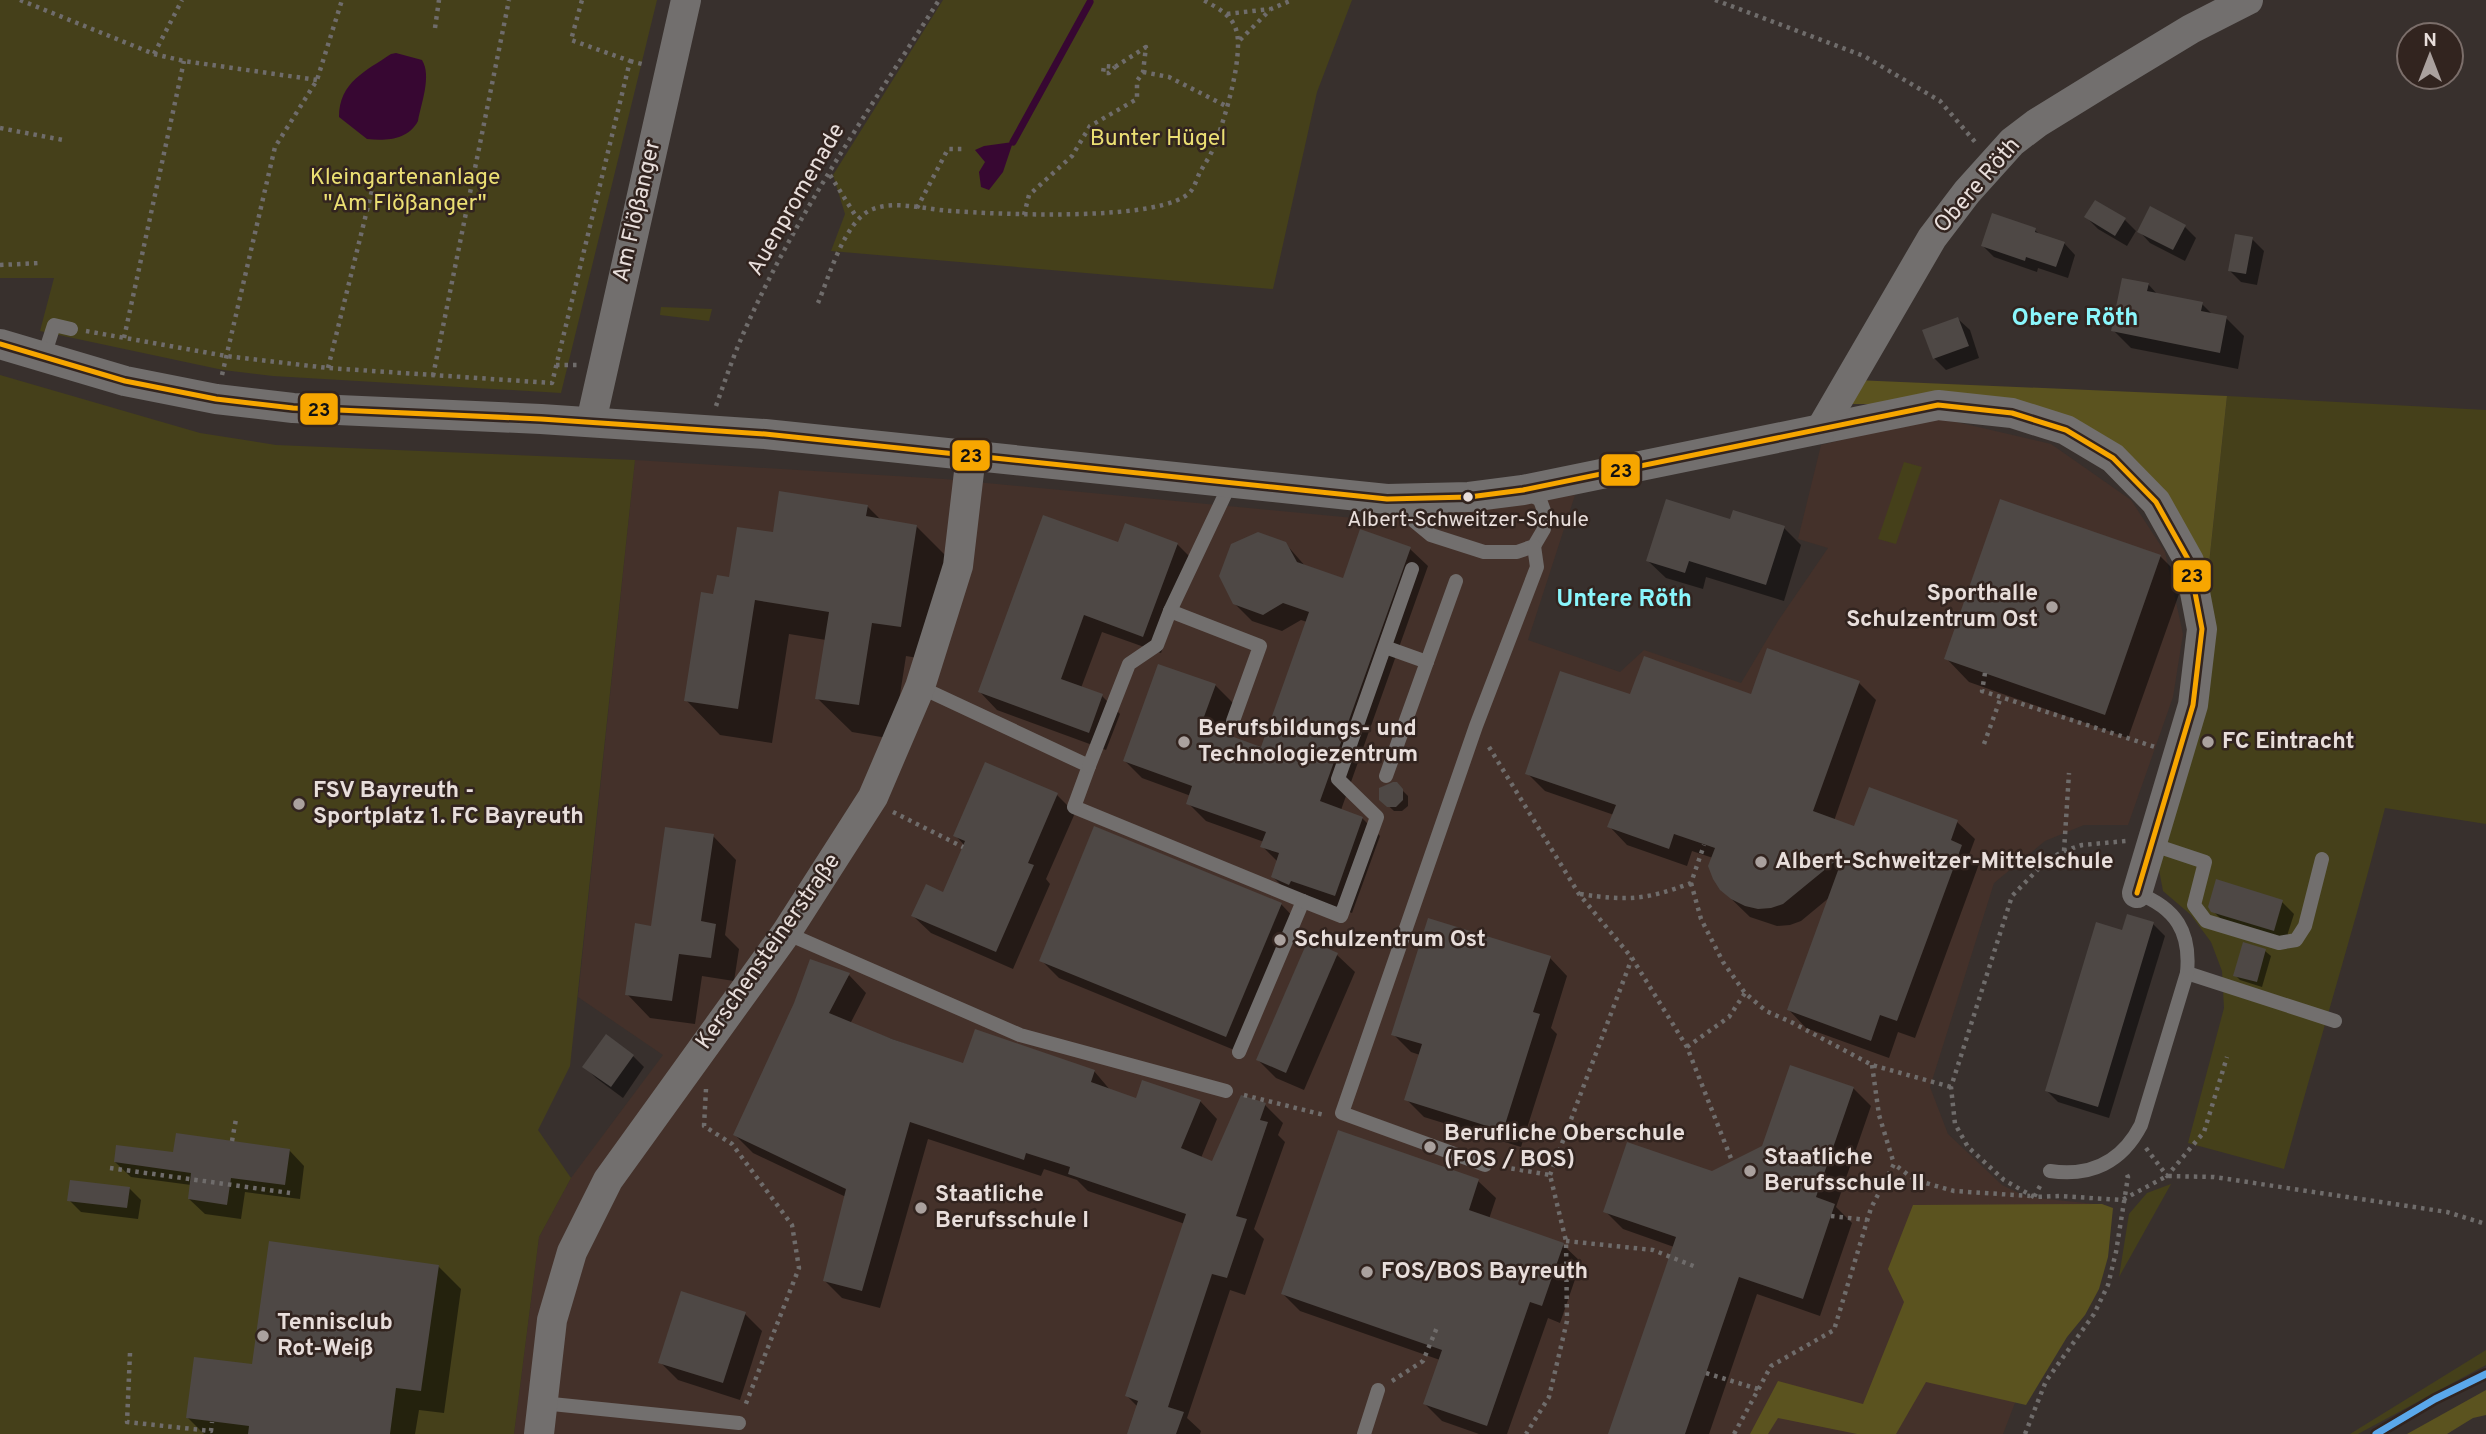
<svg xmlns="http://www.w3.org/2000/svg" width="2486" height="1434" font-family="Overpass,sans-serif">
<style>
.built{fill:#44312a}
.green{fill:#45401a}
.forest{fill:#5b531f}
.water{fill:#370732}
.shadow{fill:#0007}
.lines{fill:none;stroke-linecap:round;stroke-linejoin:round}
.stream{stroke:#370732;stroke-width:7}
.building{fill:#4e4845}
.path{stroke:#6f6c6b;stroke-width:4.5;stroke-dasharray:3.5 5;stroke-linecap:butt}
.service{stroke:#726f6e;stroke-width:14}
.minor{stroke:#726f6e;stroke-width:30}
.bus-1-casing{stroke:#32241f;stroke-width:10}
.bus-1{stroke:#f7a600;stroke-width:5}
.rail-1-casing{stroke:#32241f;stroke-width:12}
.rail-1{stroke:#5aa8eb;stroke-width:7}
.bus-dot{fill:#e8dedb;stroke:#32241f;stroke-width:2.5}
.poi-dot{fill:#aaa19e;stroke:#32241f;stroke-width:2.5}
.labels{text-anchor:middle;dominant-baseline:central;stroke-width:5;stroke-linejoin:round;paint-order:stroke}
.bus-label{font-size:21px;fill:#e8dedb;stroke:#32241f}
.park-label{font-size:23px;fill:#ebdf73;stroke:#32241f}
.street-label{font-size:23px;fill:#e8dedb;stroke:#32241f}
.poi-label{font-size:23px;font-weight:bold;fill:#e8dedb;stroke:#32241f;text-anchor:start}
.neighbourhood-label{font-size:24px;font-weight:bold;fill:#8af6fc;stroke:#32241f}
.line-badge{stroke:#32241f;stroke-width:2.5}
.pale-badge-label{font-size:19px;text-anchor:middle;font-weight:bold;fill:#111}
</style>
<rect width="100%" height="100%" fill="#38302d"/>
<!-- built -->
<polygon class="built" points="1935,417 2051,444 2131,500 2165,552 2183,634 2173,697 2128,825 2084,825 2045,841 1994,883 1930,1087 1948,1134 2002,1185 2027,1197 2105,1205 2105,1229 2025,1377 2003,1434 514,1434 539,1237 571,1178 663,1055 578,997 635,460 944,479 1375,520 1575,495 1528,640 1620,672 1644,650 1741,683 1778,621 1828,548 1798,539 1821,445"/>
<!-- green -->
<g class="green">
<polygon points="0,0 657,0 561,393 273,376 223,370 40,331 54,278 0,278"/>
<polygon points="943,0 1352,0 1317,92 1273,289 831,251 845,214 833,175"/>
<polygon points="661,307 712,309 709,321 660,315"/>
<polygon points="0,375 200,433 276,445 635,460 570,1066 538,1130 571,1178 539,1237 514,1434 0,1434"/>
<path d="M2227 396 2486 410V824L2385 808C2354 929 2317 1049 2284 1169L2188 1143 2224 1008 2222 971 2211 942 2191 915 2163 891 2155 848 2202 629Z"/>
<polygon points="1904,462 1922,467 1896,544 1878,539"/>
<polygon points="2171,1184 2119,1277 2129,1214 2147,1193"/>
<polygon points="2486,1350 2486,1365 2358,1434 2350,1434"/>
</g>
<!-- forest -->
<g class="forest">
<polygon points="1855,380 2227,396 2202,629 2192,544 2163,488 2102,436 2017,404 1846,404"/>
<polygon points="2102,1204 2113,1208 2108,1257 2099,1289 2085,1315 2067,1337 2026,1405 1926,1382 1896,1434 1857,1434 1778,1418 1768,1434 1750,1434 1778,1381 1863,1404 1904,1302 1888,1269 1913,1205"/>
<polygon points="2486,1390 2486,1415 2473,1418 2447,1434 2407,1434"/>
</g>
<!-- water -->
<g class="water">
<path d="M396 53 422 60C432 76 421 104 418 121 408 140 386 141 367 139L339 117C339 82 366 71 391 54Z"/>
<polygon points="1013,142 1003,172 989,190 981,187 979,172 985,162 975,150 984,146"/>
</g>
<!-- shadow -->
<g class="shadow">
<polygon points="2086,217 2125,220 2136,231 2127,246 2098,229"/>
<polygon points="2185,227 2196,238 2185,261 2150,243 2139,231"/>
<polygon points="2035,230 2041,236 2064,243 2075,255 2068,278 2038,268 2037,272 1994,257 1983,246"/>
<polygon points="2252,239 2264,251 2257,285 2241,282 2229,270"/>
<polygon points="2148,284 2158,295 2202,304 2214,316 2226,318 2244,336 2238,369 2131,348 2113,330"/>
<polygon points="1958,319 1970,330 1979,358 1946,370 1934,358"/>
<polygon points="867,506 882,521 916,526 951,561 935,661 906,656 893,739 852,732 817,698 826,640 789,634 772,743 720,735 686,700 715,596 774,534"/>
<polygon points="1731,521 1784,528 1801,545 1784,601 1706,577 1703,589 1666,578 1648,561"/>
<polygon points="1285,543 1306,567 1344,580 1410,549 1428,566 1341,810 1362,818 1380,836 1352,913 1309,897 1291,895 1273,877 1278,862 1262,846 1264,842 1206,821 1188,803 1191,796 1142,778 1125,761 1215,685 1233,703 1221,734 1262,749 1307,622 1301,620 1282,631 1252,621 1234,603"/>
<polygon points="1119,544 1177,544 1195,562 1161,653 1102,632 1081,688 1102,696 1120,714 1106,750 997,710 980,692"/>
<polygon points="2160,556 2184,580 2128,738 1969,682 1946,658"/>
<polygon points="1859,683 1876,700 1834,821 1855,829 1957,822 1975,839 1969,855 1979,864 1915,1038 1898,1032 1889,1058 1806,1028 1789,1010 1830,897 1801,921 1790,925 1777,926 1750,917 1721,889 1713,858 1692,851 1687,866 1627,845 1610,827 1614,815 1545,791 1527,773 1631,696 1752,697"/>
<polygon points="1396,784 1408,796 1408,806 1402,811 1394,811 1381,799"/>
<polygon points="1057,795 1075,813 1046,879 1050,884 1013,969 931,933 913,916 944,894 965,846 955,835"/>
<polygon points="713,836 736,860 725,935 739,949 734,981 702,976 695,1024 650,1018 627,994"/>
<polygon points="2282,902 2294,914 2285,942 2225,923 2213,911"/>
<polygon points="1281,904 1298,922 1244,1054 1059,978 1041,960"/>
<polygon points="2153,924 2165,936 2109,1118 2058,1102 2047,1091 2124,932"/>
<polygon points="1309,942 1337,955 1355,972 1304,1090 1276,1078 1258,1060"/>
<polygon points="2265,951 2271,956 2262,987 2240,980 2235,975"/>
<polygon points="1550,958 1567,976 1551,1028 1557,1034 1521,1147 1424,1117 1406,1099 1420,1055 1411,1052 1393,1034"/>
<polygon points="849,975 866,993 850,1024 964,1065 1094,1071 1111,1091 1137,1100 1200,1101 1217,1119 1201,1158 1213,1163 1265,1105 1283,1123 1278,1135 1285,1142 1254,1229 1264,1239 1245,1295 1230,1290 1187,1418 1201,1431 1200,1434 1129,1434 1138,1407 1127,1396 1185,1224 1088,1191 1077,1180 1044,1169 1041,1176 928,1139 880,1308 842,1298 824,1280 846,1197 753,1153 735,1135"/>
<polygon points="633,1056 644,1067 623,1098 596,1078 585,1067"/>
<polygon points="1853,1088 1871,1106 1836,1207 1852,1223 1820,1316 1757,1294 1709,1434 1610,1434 1674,1247 1623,1229 1605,1211 1712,1172 1763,1148"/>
<polygon points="289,1150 304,1166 300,1199 245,1192 241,1219 205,1214 189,1199 191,1185 131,1177 115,1162 174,1153"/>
<polygon points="1478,1181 1496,1198 1489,1219 1563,1245 1581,1262 1560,1323 1548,1318 1507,1434 1479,1434 1442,1421 1425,1404 1440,1360 1300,1311 1283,1294"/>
<polygon points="129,1188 141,1200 138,1219 81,1212 69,1200"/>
<polygon points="438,1266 461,1289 444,1413 419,1410 415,1434 204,1434 188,1418 253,1366"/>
<polygon points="745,1314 762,1331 740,1400 678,1380 660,1362"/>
</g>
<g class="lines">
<!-- stream -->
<polyline class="stream" points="1013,142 1090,2"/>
</g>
<!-- building -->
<g class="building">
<polygon points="2095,200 2126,218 2115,236 2084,217"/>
<polygon points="2150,206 2186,225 2173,250 2137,232"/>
<polygon points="1992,213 2036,228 2035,232 2065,242 2056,267 2026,257 2025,261 1981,246"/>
<polygon points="2235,234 2253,237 2246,274 2228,271"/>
<polygon points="2122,278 2149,283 2147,291 2203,302 2201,311 2227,316 2220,353 2111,331"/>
<polygon points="1958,317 1969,346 1933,359 1922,330"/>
<polygon points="779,491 868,505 866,516 917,525 901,627 872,623 859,705 815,699 829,612 755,600 738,709 684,701 701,592 713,594 717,575 729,577 737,527 773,532"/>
<polygon points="1666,499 1730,519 1733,510 1785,526 1766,585 1689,561 1685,573 1646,561"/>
<polygon points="2000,499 2161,555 2105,715 1944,659"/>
<polygon points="1043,515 1118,542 1125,523 1178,543 1143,637 1084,615 1061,679 1103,694 1089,733 978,692"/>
<polygon points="1360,529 1411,547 1320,801 1363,817 1335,896 1291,881 1289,885 1271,877 1279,853 1260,847 1266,832 1186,804 1192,786 1123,761 1158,664 1216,684 1201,725 1261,747 1309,612 1283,603 1263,615 1233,604 1219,576 1231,544 1258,532 1286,542 1297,562 1343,578"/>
<polygon points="1767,648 1860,681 1813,811 1854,826 1869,787 1958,820 1951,840 1962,845 1897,1021 1880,1015 1871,1041 1787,1010 1844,854 1783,904 1771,908 1758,909 1745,906 1731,899 1720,890 1713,879 1708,866 1715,848 1674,834 1669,849 1607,827 1616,805 1525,774 1560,671 1630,694 1644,656 1751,694"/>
<polygon points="985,762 1058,793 1028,863 1034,865 996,952 911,916 926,884 943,892 965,841 953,836"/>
<polygon points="1393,782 1397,782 1403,789 1403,800 1396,807 1387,807 1379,800 1379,788"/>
<polygon points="1094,826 1282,903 1226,1037 1039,961"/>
<polygon points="665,827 714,834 701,921 716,924 711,958 679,954 672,1001 625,995 635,923 651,926"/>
<polygon points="2216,879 2283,900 2274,931 2211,912 2208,907"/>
<polygon points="2127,914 2154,922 2098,1107 2045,1091 2096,922 2122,930"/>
<polygon points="1428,918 1551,956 1533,1012 1540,1014 1503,1131 1404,1100 1422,1044 1391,1035"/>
<polygon points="1308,940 1338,953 1286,1073 1256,1060"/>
<polygon points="2243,942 2266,949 2257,982 2233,976"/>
<polygon points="810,959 850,973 829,1013 892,1039 963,1063 975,1029 1095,1070 1091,1082 1136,1098 1142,1080 1201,1100 1181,1148 1212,1161 1241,1095 1266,1103 1260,1120 1268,1122 1236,1216 1247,1219 1227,1278 1212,1274 1168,1407 1184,1412 1176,1434 1127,1434 1138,1401 1125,1396 1186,1214 1068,1174 1070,1167 1026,1153 1024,1160 910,1122 862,1291 823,1281 846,1189 733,1135 794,1003"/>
<polygon points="606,1034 634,1055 611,1087 582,1067"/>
<polygon points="1790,1065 1854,1087 1816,1197 1835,1204 1803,1299 1739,1277 1685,1434 1608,1434 1676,1237 1603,1212 1627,1142 1712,1171 1762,1146"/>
<polygon points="1338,1130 1479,1179 1469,1210 1564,1243 1542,1306 1530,1302 1487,1426 1423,1404 1442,1350 1281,1294"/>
<polygon points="176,1133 290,1149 285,1185 231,1178 227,1205 188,1199 191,1173 114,1162 116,1145 173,1152"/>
<polygon points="70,1180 130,1187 127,1208 67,1201"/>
<polygon points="269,1241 439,1265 421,1391 396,1388 390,1434 248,1434 249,1426 186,1418 194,1357 252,1364"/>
<polygon points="681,1291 746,1312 723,1383 658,1363"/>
</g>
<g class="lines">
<!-- path -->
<g class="path">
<polyline points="20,0 154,54 184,61 317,80"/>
<polyline points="1715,0 1864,56 1940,101 1976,143"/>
<polyline points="1227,14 1270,9"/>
<polyline points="435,28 439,0"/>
<polyline points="1240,40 1271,9 1292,0"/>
<polyline points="154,54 182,0"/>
<polyline points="630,61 646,65"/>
<polyline points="1143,72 1169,77 1226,106"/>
<polyline points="0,128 63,140"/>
<polyline points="830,175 857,218"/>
<polyline points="917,208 948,149 963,149"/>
<polyline points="1024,215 1029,195 1072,156 1090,126 1137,99 1137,81 1143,72 1146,47 1115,67 1104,66 1103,73 1109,73 1115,67"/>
<polyline points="0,265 40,263"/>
<path d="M818 303C829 277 845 219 873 209 896 200 928 210 952 211 994 214 1165 223 1191 191 1195 186 1197 178 1200 172 1206 162 1214 150 1217 139 1225 116 1232 92 1236 68 1241 30 1239 18 1203 0"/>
<polyline points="86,331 226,356 328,368 552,383 630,61 571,40 582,0"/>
<polyline points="124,338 184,61"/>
<polyline points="556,365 580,365"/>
<polyline points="328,368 376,174"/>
<polyline points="222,375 275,147 317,80 342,0"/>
<polyline points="433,376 509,0"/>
<path d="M716 406C723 386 730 366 738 346 789 224 868 112 939 0"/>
<polyline points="1985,673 1982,691 2155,747"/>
<polyline points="1984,744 2001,697"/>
<polyline points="1489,747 1579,894 1632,958 1687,1047 1732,1161"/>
<polyline points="893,812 963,847"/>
<polyline points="2064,851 2069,773"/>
<polyline points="1691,883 1701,919 1723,962 1745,993 1766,1011 1791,1022 1872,1065 1951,1087"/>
<path d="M1580 894C1628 901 1646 900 1691 883L1704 845"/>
<polyline points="1687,1047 1729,1017 1745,993"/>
<polyline points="1872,1065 1879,1115 1894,1164"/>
<polyline points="706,1089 704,1126 732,1144 792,1225 799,1268 745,1406"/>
<polyline points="1244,1095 1324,1115"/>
<polyline points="232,1141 236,1119"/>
<polyline points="2146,1148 2167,1176 2204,1132 2227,1057"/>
<polyline points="1503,1167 1550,1175 1566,1241 1567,1321 1549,1397 1526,1434"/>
<polyline points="110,1168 290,1193"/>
<polyline points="1550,1175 1632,958"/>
<polyline points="2040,1186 2034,1197 2060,1196 2122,1200 2167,1176 2214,1177 2447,1212 2486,1224"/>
<polyline points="2034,1197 2004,1180 1968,1147 1955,1124 1951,1087 2012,896 2047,860 2064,851 2082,845 2126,841"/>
<polyline points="1831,1216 1867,1220"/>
<polyline points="1566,1241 1653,1250 1696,1267"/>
<polyline points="130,1353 127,1422 211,1431 212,1422"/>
<polyline points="1706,1373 1758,1389"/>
<polyline points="1392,1381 1423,1361 1438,1325"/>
<polyline points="1734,1434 1771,1366 1834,1330 1871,1208 1894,1164 1915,1180 1954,1191 2030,1196"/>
<polyline points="2025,1434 2046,1381 2094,1314 2108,1285 2116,1252 2128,1177 2126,1173"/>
</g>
<!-- service -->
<g class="service">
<polyline points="43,359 54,325 71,329"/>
<polyline points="1391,502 1431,535 1484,552 1517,552 1534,546 1544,529 1544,511 1540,500 1526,492"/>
<polyline points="1170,611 1260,646 1233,721"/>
<polyline points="1385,647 1427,662"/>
<polyline points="920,687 1089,766 1074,807 1303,901 1239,1052"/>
<polyline points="1089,766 1129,664 1157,645 1170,611 1230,484"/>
<polyline points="1386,776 1456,581"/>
<polyline points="2151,844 2205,862 2194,905 2206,921 2279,943 2296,940 2305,926 2322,859"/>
<polyline points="1303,901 1341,916 1377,817 1338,779 1412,569"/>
<polyline points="786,933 1020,1035 1226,1091"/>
<polyline points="2187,973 2335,1021"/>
<polyline points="1485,1165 1342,1113 1476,726 1537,567 1534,546"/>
<path d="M2050 1171C2091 1177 2122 1162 2141 1125L2187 973C2191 932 2176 908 2137 893"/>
<polyline points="542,1403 739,1423"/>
<polyline points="1364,1434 1378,1390"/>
</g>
<!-- minor -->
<g class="minor">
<polyline points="0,344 125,381 216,399 293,408 541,419 765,434 1387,499 1469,497 1523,490 1938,405 2012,413 2066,430 2113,458 2156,502 2189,561 2202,629 2193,705 2137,893"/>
<polyline points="591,422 686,0"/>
<polyline points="1822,427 1932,238 1967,192 2012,142 2037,123 2110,78 2191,29 2248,0"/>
<polyline points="539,1434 552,1320 572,1252 608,1180 786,933 873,797 920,687 958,566 971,455"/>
</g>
<!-- bus-1 casing -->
<g class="bus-1-casing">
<polyline id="bus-1" points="0,344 125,381 216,399 293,408 541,419 765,434 1387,499 1469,497 1523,490 1938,405 2012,413 2066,430 2113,458 2156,502 2189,561 2202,629 2193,705 2137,893"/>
</g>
<!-- bus-1 -->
<use href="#bus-1" class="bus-1"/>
<!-- rail-1 casing -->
<g class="rail-1-casing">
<polyline id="rail-1" points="2376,1434 2435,1399 2486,1374"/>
</g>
<!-- rail-1 -->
<use href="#rail-1" class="rail-1"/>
</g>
<!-- markers -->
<circle class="bus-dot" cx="1468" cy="497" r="6"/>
<g class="poi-dot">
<circle cx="2052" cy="607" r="7"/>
<circle cx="1184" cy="742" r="7"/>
<circle cx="2208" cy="742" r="7"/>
<circle cx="299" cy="804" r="7"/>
<circle cx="1761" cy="862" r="7"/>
<circle cx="1280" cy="940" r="7"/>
<circle cx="1430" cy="1147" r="7"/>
<circle cx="1750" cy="1171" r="7"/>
<circle cx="921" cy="1208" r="7"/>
<circle cx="1367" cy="1272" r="7"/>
<circle cx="263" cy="1336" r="7"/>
</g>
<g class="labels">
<!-- bus labels -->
<g class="bus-label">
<text x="1468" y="520">Albert-Schweitzer-Schule</text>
</g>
<!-- park labels -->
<g class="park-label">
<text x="1158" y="139">Bunter Hügel</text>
<text x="405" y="178">Kleingartenanlage<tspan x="405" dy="26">"Am Flößanger"</tspan></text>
</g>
<!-- street labels -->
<g class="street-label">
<text transform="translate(1978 186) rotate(-49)">Obere Röth</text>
<text transform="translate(797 200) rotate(-60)">Auenpromenade</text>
<text transform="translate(638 211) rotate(-77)">Am Flößanger</text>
<text transform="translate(769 952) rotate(-55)">Kerschensteinerstraße</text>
</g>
<!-- poi labels -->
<g class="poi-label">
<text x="2038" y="594" text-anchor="end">Sporthalle<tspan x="2038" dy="26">Schulzentrum Ost</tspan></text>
<text x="1198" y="729">Berufsbildungs- und<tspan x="1198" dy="26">Technologiezentrum</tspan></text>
<text x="2222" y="742">FC Eintracht</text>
<text x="313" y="791">FSV Bayreuth -<tspan x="313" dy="26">Sportplatz 1. FC Bayreuth</tspan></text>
<text x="1775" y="862">Albert-Schweitzer-Mittelschule</text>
<text x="1294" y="940">Schulzentrum Ost</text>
<text x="1444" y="1134">Berufliche Oberschule<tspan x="1444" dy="26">(FOS / BOS)</tspan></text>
<text x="1764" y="1158">Staatliche<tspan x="1764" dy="26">Berufsschule II</tspan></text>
<text x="935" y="1195">Staatliche<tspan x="935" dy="26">Berufsschule I</tspan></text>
<text x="1381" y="1272">FOS/BOS Bayreuth</text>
<text x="277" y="1323">Tennisclub<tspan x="277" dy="26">Rot-Weiß</tspan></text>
</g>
<!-- neighbourhood labels -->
<g class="neighbourhood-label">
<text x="2075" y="319">Obere Röth</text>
<text x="1624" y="600">Untere Röth</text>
</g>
</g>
<g class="line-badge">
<rect x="299" y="392" width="40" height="34" rx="7" fill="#f7a600"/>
<rect x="951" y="439" width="40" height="33" rx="7" fill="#f7a600"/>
<rect x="1600" y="453" width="41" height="34" rx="7" fill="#f7a600"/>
<rect x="2172" y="559" width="40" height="34" rx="7" fill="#f7a600"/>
</g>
<g class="pale-badge-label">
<text x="319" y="416">23</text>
<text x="971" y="462">23</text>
<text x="1621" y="477">23</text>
<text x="2192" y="582">23</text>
</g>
<!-- north arrow -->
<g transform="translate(2430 56)"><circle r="33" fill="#32241f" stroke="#7b6e6a" stroke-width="2"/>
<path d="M0-5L12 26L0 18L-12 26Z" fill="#aaa19e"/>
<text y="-10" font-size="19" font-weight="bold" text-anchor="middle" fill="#e8dedb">N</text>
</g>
</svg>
